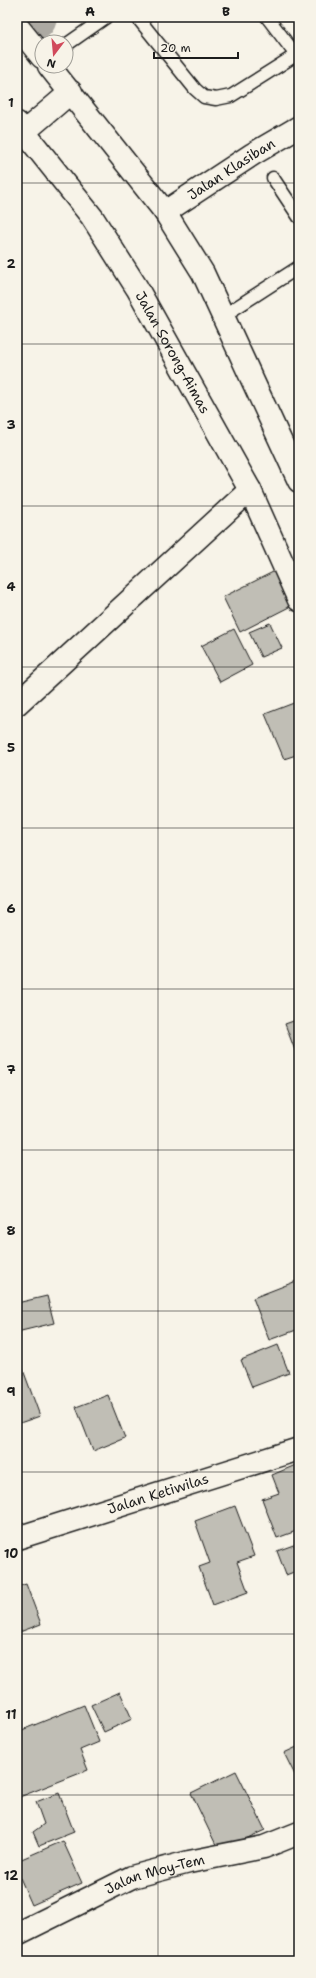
<svg xmlns="http://www.w3.org/2000/svg" width="316" height="1978" font-family="'Shantell Sans',sans-serif">
<style>
.lines{fill:none;stroke-linecap:round;stroke-linejoin:round}
.river{stroke:#aca9a2;stroke-width:50}
.building{fill:#c0beb5;stroke:#1c1c1c}
.service-casing{stroke:#1c1c1c;stroke-width:15}
.minor-casing{stroke:#1c1c1c;stroke-width:25}
.trunk-casing{stroke:#1c1c1c;stroke-width:25}
.service{stroke:#f7f3e8;stroke-width:12}
.minor{stroke:#f7f3e8;stroke-width:22}
.trunk{stroke:#f7f3e8;stroke-width:22}
.grid{fill:none;stroke:#1c1c1c;stroke-width:1;stroke-opacity:0.55}
.labels{text-anchor:middle;dominant-baseline:central;stroke-width:3.5;stroke-linejoin:round;paint-order:stroke}
.street-label{font-size:14px;fill:#1c1c1c;stroke:#f7f3e8}
.neatline{fill:none;stroke:#1c1c1c;stroke-width:1.5}
.grid-label{font-size:13px;text-anchor:middle;font-weight:bold;fill:#1c1c1c}
</style>
<rect width="100%" height="100%" fill="#f7f3e8"/>
<filter id="ink" filterUnits="userSpaceOnUse"><feTurbulence type="fractalNoise" baseFrequency=".025" numOctaves="2"/><feDisplacementMap in="SourceGraphic" scale="8" xChannelSelector="R" yChannelSelector="G"/><feConvolveMatrix kernelMatrix="1 2 1 2 8 2 1 2 1" color-interpolation-filters="sRGB"/></filter>
<g filter="url(#ink)">
<g class="lines">
<!-- river -->
<polyline class="river" points="23,25 32,17"/>
</g>
<!-- building -->
<g class="building">
<polygon points="277,570 295,604 240,632 223,597"/>
<polygon points="270,623 282,648 261,657 249,632"/>
<polygon points="234,629 252,665 220,682 201,646"/>
<polygon points="299,701 299,754 284,759 265,714"/>
<polygon points="299,1019 299,1061 285,1024"/>
<polygon points="299,1280 299,1329 269,1340 253,1298"/>
<polygon points="47,1296 54,1323 17,1332 17,1303"/>
<polygon points="278,1345 289,1373 252,1387 241,1360"/>
<polygon points="22,1367 40,1416 17,1424 17,1369"/>
<polygon points="108,1395 125,1438 93,1451 76,1407"/>
<polygon points="298,1464 299,1530 277,1538 262,1499 279,1493 272,1475"/>
<polygon points="235,1506 254,1556 237,1562 248,1592 213,1605 199,1567 210,1563 195,1521"/>
<polygon points="299,1543 299,1570 286,1575 277,1551"/>
<polygon points="26,1584 41,1624 17,1633 17,1587"/>
<polygon points="120,1692 132,1719 104,1732 91,1705"/>
<polygon points="84,1705 99,1742 80,1750 88,1770 17,1798 17,1732"/>
<polygon points="299,1746 299,1783 284,1753"/>
<polygon points="236,1771 265,1830 219,1851 191,1793"/>
<polygon points="59,1793 74,1832 39,1846 33,1832 44,1824 36,1802"/>
<polygon points="63,1841 82,1883 32,1905 17,1871 17,1861"/>
</g>
<g class="lines">
<!-- service casing -->
<g class="service-casing">
<g id="service">
<polyline points="137,17 195,89 204,97 216,99 231,96 299,53"/>
<polyline points="267,17 296,55"/>
<polyline points="66,45 106,17"/>
<polyline points="273,178 299,217"/>
<polyline points="223,316 299,267"/>
</g>
</g>
<!-- minor casing -->
<g class="minor-casing">
<g id="minor">
<path id="s1" d="M165 212 253 154 299 127"/>
<polyline points="17,704 250,490"/>
<path id="s2" d="M17 1538 299 1449"/>
<path id="s3" d="M17 1934 132 1877 189 1862 264 1847 299 1833"/>
</g>
</g>
<!-- trunk casing -->
<g class="trunk-casing">
<g id="trunk">
<polyline points="17,26 42,57"/>
<polyline points="49,66 165,212 203,273 299,481"/>
<path id="s4" d="M17 123 92 217 137 288 250 490 299 600"/>
<polyline points="24,132 71,92"/>
</g>
</g>
<!-- service -->
<use href="#service" class="service"/>
<!-- minor -->
<use href="#minor" class="minor"/>
<!-- trunk -->
<use href="#trunk" class="trunk"/>
</g>
</g>
<!-- grid -->
<path class="grid" d="M158 17V1961M17 183H299M17 344H299M17 506H299M17 667H299M17 828H299M17 989H299M17 1150H299M17 1311H299M17 1472H299M17 1634H299M17 1795H299"/>
<g class="labels">
<!-- street labels -->
<g class="street-label">
<text stroke="none"><textPath href="#s1" startOffset="79">Jalan Klasiban</textPath></text>
<text stroke="none"><textPath href="#s4" startOffset="278">Jalan Sorong-Aimas</textPath></text>
<text stroke="none"><textPath href="#s2" startOffset="148">Jalan Ketiwilas</textPath></text>
<text stroke="none"><textPath href="#s3" startOffset="151">Jalan Moy-Tem</textPath></text>
</g>
</g>
<!-- margin -->
<rect width="316" height="1978" fill="none" stroke="#f7f3e8" stroke-width="44"/>
<!-- north arrow -->
<g transform="translate(54 54) rotate(196)"><circle r="19" fill="#f7f3e8" stroke="#9f9d96"/>
<path d="M0-3L7 15L0 10L-7 15Z" fill="#d1495b"/>
<text y="-6" font-size="11" font-weight="bold" text-anchor="middle" fill="#1c1c1c">N</text>
</g>
<!-- scale -->
<path d="M154 52v6h84v-6" fill="none" stroke="#1c1c1c" stroke-width="2"/>
<text x="160" y="52" font-size="12" fill="#1c1c1c" stroke="#f7f3e8" stroke-width="3" paint-order="stroke">20 m</text>
<rect x="22" y="22" width="272" height="1934" class="neatline"/>
<g class="grid-label">
<text x="90" y="16">A</text>
<text x="226" y="16">B</text>
<text x="11" y="107">1</text>
<text x="11" y="268">2</text>
<text x="11" y="429">3</text>
<text x="11" y="591">4</text>
<text x="11" y="752">5</text>
<text x="11" y="913">6</text>
<text x="11" y="1074">7</text>
<text x="11" y="1235">8</text>
<text x="11" y="1396">9</text>
<text x="11" y="1558">10</text>
<text x="11" y="1719">11</text>
<text x="11" y="1880">12</text>
</g>
</svg>
